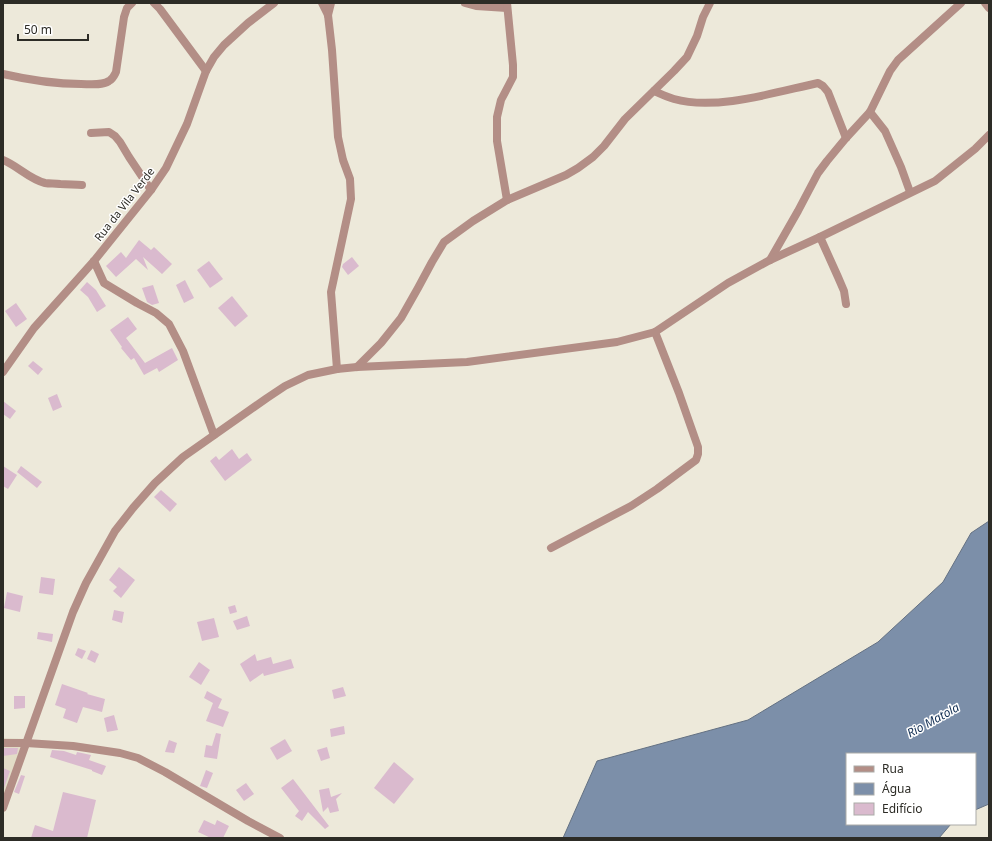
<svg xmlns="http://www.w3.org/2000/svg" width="992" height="841" font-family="'Noto Sans',sans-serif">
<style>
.built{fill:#e2dcc7}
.water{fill:#7c8fa9;stroke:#647182}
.building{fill:#dabace}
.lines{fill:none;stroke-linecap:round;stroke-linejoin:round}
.minor{stroke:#b38e86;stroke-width:8}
.labels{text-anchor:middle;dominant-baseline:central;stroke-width:3;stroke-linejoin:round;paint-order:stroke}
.street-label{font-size:11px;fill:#2d2c26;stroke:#fff}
.water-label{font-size:12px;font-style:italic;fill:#102d52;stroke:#fff}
</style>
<rect width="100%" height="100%" fill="#ede9da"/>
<!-- built -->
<polygon class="built" points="3,738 26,739 3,804"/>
<!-- water -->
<polygon class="water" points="989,521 989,804 975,810 975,754 847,754 847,824 951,824 939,838 563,838 597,761 748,720 878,642 943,582 971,533"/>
<!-- building -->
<g class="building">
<polygon points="139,240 151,250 154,247 172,264 162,274 143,257 148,270 136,259 116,277 106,266 121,252 126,258"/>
<polygon points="352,257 359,266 348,275 342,267 343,264"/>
<polygon points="209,261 223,279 210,288 197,270"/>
<polygon points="185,280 194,298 184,303 176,285"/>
<polygon points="87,282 96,290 106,306 97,312 88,297 80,290"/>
<polygon points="153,285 159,303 152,305 147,302 142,288"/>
<polygon points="232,296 248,316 235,327 218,308"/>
<polygon points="16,303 27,319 16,327 5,311"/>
<polygon points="128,317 137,329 126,338 145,363 172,348 178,360 159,372 157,368 144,375 134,358 131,360 121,348 122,347 110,330"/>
<polygon points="33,361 43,369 38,375 28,366"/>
<polygon points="57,394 62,407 53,411 48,398"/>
<polygon points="3,401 16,411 10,419 3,414"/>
<polygon points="232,449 239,459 247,453 252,460 225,481 210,461 216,456 219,460"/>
<polygon points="3,466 17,475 8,489 3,486"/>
<polygon points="21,466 42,482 37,488 17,472"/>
<polygon points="161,490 177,504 170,512 154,497"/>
<polygon points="119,567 135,580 121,598 113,591 117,587 109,580"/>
<polygon points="41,577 55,579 53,595 39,593"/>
<polygon points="7,592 23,596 20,612 4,608"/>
<polygon points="235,605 237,612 230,614 228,607"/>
<polygon points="114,610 124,612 122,623 112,620"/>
<polygon points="247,616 250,626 237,630 233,621"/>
<polygon points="214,618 219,637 202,641 197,622"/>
<polygon points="38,632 53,634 52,642 37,639"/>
<polygon points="78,648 86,651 82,659 75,655"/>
<polygon points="91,650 99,654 95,663 87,659"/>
<polygon points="255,654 257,661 271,657 273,664 291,659 294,668 264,676 263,673 250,682 240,664"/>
<polygon points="199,662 210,670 201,685 189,677"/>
<polygon points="62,684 88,693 87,694 105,699 102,712 83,707 77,723 63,718 66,709 55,705"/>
<polygon points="343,687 346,696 334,699 332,690"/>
<polygon points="207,691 222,699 218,708 229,712 223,727 206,721 213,703 204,698"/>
<polygon points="14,696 25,696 25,708 14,709"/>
<polygon points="114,715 118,730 107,732 104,718"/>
<polygon points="344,726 345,734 331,737 330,729"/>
<polygon points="216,733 221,734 217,759 204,757 206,745 212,746"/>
<polygon points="285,739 292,751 277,760 270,748"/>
<polygon points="169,740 177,743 174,753 165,752"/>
<polygon points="327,747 330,758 321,761 317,750"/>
<polygon points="3,748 18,748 17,754 3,756"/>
<polygon points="52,750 64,751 76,755 77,752 91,755 89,760 106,766 102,775 92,771 92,770 50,757"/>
<polygon points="394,762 414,779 394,804 374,788"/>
<polygon points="3,768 10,771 4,788 3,788"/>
<polygon points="206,770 213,773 207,788 200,786"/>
<polygon points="21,775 25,776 19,794 14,792"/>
<polygon points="293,779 329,826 325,829 308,812 302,821 295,816 299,811 281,788"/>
<polygon points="246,783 254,794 244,801 236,790"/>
<polygon points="329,788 331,797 342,793 336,799 339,811 330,813 328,807 323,812 319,790"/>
<polygon points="63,792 96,800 87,838 31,838 35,825 53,831"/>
<polygon points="204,820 215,825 217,820 229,826 223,838 211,838 198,832"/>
</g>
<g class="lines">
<!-- minor -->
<g class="minor">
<polyline points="154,3 160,9 206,71"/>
<polyline points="322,3 328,15 332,50 338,137 343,160 350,179 351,199 331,292 337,369"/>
<polyline points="465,3 476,6 507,8"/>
<polyline points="507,3 513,65 513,77 501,100 497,117 497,141 507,200"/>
<polyline points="985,3 989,8"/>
<polyline points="328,15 331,3"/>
<path d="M3 74C29 80 54 84 81 84 89 84 101 86 109 81 113 79 114 76 116 72L124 17 127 8 132 3"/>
<path d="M654 91C661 94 667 97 674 99 716 111 776 92 818 83L823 86 828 92 846 138"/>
<polyline points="870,112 885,131 901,167 910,192"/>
<polyline points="91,133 109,132 115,136 120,142 129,157 151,190"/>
<path d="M3 160C18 166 29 179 45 183 50 184 55 183 60 184 68 184 75 185 82 185"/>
<polyline points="820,237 838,277 844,291 846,304"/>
<polyline points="770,260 798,211 818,173 827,161 846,138 870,112 890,71 898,60 961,3"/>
<polyline points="94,261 104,283 137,303 156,313 169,324 183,351 214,435"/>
<polyline points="357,367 381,343 401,318 418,288 432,262 444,242 473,221 507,200 566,175 578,168 593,157 604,146 625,119 674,71 687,57 697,36 703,17 710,3"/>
<polyline points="3,372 34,328 94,261 151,190 166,168 187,124 206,71 214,57 224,45 248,23 274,3"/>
<polyline points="551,548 631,506 657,489 696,460 698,454 698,447 679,393 655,332"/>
<polyline points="3,743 26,743 73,746 120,753 138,758 165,772 248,821 280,838"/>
<polyline points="3,808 73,612 86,583 115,531 133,508 155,483 183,457 267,398 285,386 308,375 337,369 357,367 467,362 617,342 655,332 728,283 770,260 820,237 935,181 975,149 989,135"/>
</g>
</g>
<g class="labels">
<!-- street labels -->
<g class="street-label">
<text transform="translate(124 204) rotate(-52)">Rua da Vila Verde</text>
</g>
<!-- water labels -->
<g class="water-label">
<text transform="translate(933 720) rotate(-29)">Rio Matola</text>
</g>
</g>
<!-- border -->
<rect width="992" height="841" fill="none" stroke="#2d2c26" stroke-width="8"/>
<!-- legend -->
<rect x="846" y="753" width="130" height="72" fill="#ffffff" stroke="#ababa8"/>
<rect x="854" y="766" width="20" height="6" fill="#b38e86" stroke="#ababa8"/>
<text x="882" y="773" font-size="12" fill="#2d2c26">Rua</text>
<rect x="854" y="783" width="20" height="12" fill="#7c8fa9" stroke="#ababa8"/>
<text x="882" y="793" font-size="12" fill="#2d2c26">Água</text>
<rect x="854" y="803" width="20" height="12" fill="#dabace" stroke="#ababa8"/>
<text x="882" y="813" font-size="12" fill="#2d2c26">Edifício</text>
<!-- scale -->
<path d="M18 34v6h70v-6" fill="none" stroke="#2d2c26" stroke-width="2"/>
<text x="24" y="34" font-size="12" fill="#2d2c26" stroke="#ffffff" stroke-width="3" paint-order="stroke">50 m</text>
</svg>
